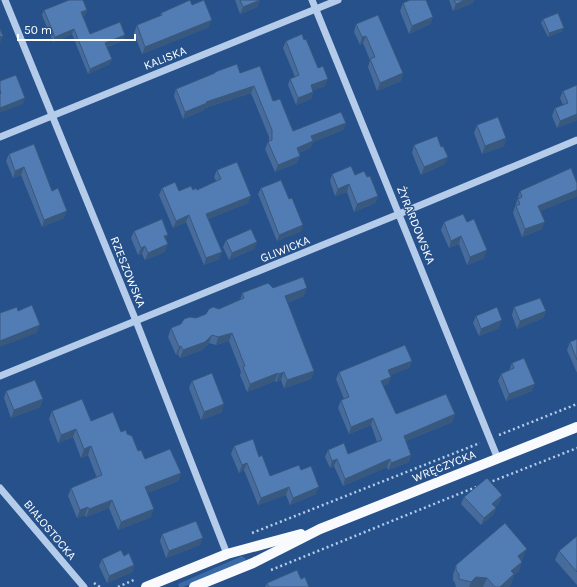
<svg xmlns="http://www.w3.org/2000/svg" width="577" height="587" font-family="Karla,sans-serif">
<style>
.green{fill:#3a6ba8}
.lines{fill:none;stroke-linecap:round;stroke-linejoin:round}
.path{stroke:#b4ccea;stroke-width:2.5;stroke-dasharray:2 3;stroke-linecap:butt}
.minor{stroke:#b4ccea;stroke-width:7}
.major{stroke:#f8fafe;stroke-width:10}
.wall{fill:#476c9b}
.shaded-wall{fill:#39587e}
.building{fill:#527db4;stroke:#39587e}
.labels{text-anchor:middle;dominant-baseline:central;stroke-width:3;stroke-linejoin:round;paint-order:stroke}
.street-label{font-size:12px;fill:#fff;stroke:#26518b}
</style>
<rect width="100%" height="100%" fill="#26518b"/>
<!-- green -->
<polygon class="green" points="242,556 246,559 244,563 183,587 179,587 178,584"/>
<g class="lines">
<!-- path -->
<g class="path">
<polyline points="499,435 577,404"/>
<polyline points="488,483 577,448"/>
<polyline points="252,533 480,443"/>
<polyline points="271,570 476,487"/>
<polyline points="94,583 100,587"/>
<polyline points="118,587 136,579"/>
</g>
<!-- minor -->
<g class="minor">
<polyline points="5,0 136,321 227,554"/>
<polyline points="312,0 498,459"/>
<polyline points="0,137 338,0"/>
<polyline points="0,376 399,214 577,140"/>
<polyline points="0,488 84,587"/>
</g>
<!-- major -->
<g class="major">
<polyline points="146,587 227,554 301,534"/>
<polyline points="194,587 253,563 320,529 577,427"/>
</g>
</g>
<!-- wall -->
<g class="wall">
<polygon points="235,0 260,0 257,7 240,14"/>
<polygon points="449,0 474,0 473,3 453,11"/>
<polygon points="403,3 433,17 430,24 409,34 400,11"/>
<polygon points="192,5 209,27 142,54 134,33 137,25 160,16 161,13"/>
<polygon points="44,10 87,10 85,15 83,16 90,34 124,40 107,47 110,64 88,74 72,34 53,42 42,15"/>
<polygon points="543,19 563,31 548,37 541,23"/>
<polygon points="356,24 403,73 401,81 377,91 368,67 370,60 363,43 360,45 354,32"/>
<polygon points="286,41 325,86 313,90 313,92 311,99 296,105 288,85 290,79 295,77 283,48"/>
<polygon points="215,72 240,73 273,101 293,131 346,123 343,130 313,142 310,148 299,153 300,156 297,163 275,172 265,149 268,142 269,141 269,137 251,93 205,108 204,110 183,119 174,96 176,89 214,74"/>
<polygon points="577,85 577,120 557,128 552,116 555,108 563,105 560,98 563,91"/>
<polygon points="477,125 506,138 504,146 482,154 474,133"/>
<polygon points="414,145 445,164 421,175 412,153"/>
<polygon points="9,154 52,191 64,218 42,227 21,175 13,178 6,161"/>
<polygon points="217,170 248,203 208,219 219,259 204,265 186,222 173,228 159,195 162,188 179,191 197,190 216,181 214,177"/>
<polygon points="332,174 355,175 378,196 375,203 354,212 347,192 335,196 330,181"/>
<polygon points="261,188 301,231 277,241 258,194"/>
<polygon points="520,191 577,196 540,211 542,229 522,237 513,213"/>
<polygon points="444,222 467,222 484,258 467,265 459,244 449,248 441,230"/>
<polygon points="134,231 166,240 165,252 145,260 142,254 138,255 131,238"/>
<polygon points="226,240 257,242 254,249 229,260 223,247"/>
<polygon points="273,288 304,296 287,303 314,371 311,379 284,388 281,380 276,382 275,381 247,392 240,375 241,372 229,341 216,345 209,343 202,350 180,358 178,354 176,355 168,337 171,328 219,309 240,300 242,293"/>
<polygon points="514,307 546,311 543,318 517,329 512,315"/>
<polygon points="476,316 499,328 479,336 473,323"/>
<polygon points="577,339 577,373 567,350 570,342"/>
<polygon points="412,361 409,368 390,375 391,377 388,384 383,386 396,414 455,414 452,422 406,441 411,455 409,462 388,470 387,467 343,486 334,466 330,468 325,457 328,450 348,454 377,442 371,425 349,434 338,408 341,400 344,399 336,379 339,372"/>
<polygon points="512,363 532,391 506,401 498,381 501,374 509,370"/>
<polygon points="192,381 222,412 201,420 189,388"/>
<polygon points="6,391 43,399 40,407 11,418 4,398"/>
<polygon points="52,411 91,421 127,434 138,451 145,459 181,473 178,481 147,493 151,517 118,530 109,508 86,517 85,515 77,518 68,496 71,488 97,478 88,455 81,458 73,437 58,443 49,419"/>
<polygon points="234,446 259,457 270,476 301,470 316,494 290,505 286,495 258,505 244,470 239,473 231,454"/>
<polygon points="502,495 499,503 495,507 496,508 493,515 481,525 461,504 464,497"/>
<polygon points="162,534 200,545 166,558 160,541"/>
<polygon points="577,536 577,585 555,560 559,551"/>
<polygon points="124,556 134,565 132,572 107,583 99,566 102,559"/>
<polygon points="523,558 521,560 519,571 514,575 511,584 508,587 456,587 455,583 453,580 453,575 456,565"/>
<polygon points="301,579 309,587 265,587 267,583"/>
</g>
<!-- shaded-wall -->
<g class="shaded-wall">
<polygon points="260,0 257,7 240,14 243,7"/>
<polygon points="465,0 474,0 473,3 453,11 456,4"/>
<polygon points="87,10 85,15 80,17 81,12"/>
<polygon points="433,17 430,24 409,34 412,26"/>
<polygon points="212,20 209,27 142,54 145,47"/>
<polygon points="564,28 563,31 548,37 549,33"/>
<polygon points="74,29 72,34 53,42 55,37"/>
<polygon points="125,35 124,40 103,48 105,43"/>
<polygon points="3,36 0,44 0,37"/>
<polygon points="366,36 363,43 360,45 362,37"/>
<polygon points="112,59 110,64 88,74 90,69"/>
<polygon points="403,73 401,81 377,91 380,83"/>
<polygon points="328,79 325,86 308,92 311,85"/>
<polygon points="254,86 251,93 205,108 204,110 183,119 185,112 206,102"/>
<polygon points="313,92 311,99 296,105 298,98"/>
<polygon points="25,98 23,104 0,113 0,108"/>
<polygon points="577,114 577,120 557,128 560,121"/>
<polygon points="346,123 343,130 313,142 310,148 294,155 297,148 311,136"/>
<polygon points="506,138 504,146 482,154 485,146"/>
<polygon points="300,156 297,163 275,172 278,165"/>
<polygon points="448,157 445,164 421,175 424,167"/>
<polygon points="24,167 21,175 13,178 15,171"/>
<polygon points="349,184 347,192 335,196 338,189"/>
<polygon points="577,190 577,196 536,213 538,206"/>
<polygon points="251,196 248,203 203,221 206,214"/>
<polygon points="378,196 375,203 354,212 357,204"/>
<polygon points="67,211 64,218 42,227 44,220"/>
<polygon points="189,215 186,222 173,228 176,221"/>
<polygon points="545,222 542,229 522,237 525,229"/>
<polygon points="303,225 301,231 277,241 279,235"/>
<polygon points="168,235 165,242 164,236"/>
<polygon points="461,236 459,244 449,248 451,241"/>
<polygon points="257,242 254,249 229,260 232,253"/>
<polygon points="168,244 165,252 145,260 148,253"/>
<polygon points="145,246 142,254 138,255 141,248"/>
<polygon points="487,250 484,258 467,265 470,257"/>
<polygon points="222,252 219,259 204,265 206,258"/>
<polygon points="307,288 304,296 282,305 285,296"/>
<polygon points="546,311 543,318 517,329 520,321"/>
<polygon points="502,320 499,328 479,336 481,329"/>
<polygon points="40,325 37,333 0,347 0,341"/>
<polygon points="232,333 229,341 216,345 218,337"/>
<polygon points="212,335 209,343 202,350 180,358 183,350"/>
<polygon points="181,346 178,354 176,355 179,347"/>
<polygon points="412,361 409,368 386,377 388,370"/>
<polygon points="314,371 311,379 284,388 287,380"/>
<polygon points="284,372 281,380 276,382 279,374"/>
<polygon points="278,373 275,381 247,392 250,384"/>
<polygon points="391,377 388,384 378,388 381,381"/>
<polygon points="535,384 532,391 506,401 509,394"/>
<polygon points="43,399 40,407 11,418 14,410"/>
<polygon points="224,404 222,412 201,420 204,412"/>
<polygon points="455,414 452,422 401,443 404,436"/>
<polygon points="373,418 371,425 349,434 351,427"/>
<polygon points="76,429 73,437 58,443 61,435"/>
<polygon points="91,446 88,455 81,458 84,449"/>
<polygon points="411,455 409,462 388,470 391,463"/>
<polygon points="337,459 334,466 330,468 332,461"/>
<polygon points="390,459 387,467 343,486 345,479"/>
<polygon points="247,463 244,470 239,473 242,465"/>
<polygon points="181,473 178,481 142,495 145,487"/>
<polygon points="289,487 286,495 258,505 261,498"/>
<polygon points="319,487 316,494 290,505 293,498"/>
<polygon points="502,495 499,503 490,511 492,504"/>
<polygon points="112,500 109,508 86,517 89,509"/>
<polygon points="88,507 85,515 77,518 80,510"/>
<polygon points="496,508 493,515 481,525 484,518"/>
<polygon points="154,509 151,517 118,530 121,522"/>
<polygon points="203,538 200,545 166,558 169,551"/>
<polygon points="527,549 523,558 514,566 518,556"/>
<polygon points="522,562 519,571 514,575 511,584 508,587 500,587 511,571"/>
<polygon points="134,565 132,572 107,583 109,576"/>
<polygon points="476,577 487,578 483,587 469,587 471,582"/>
</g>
<!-- building -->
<g class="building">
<polygon points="69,0 83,0 87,10 81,12 90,34 120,22 125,35 105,43 112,59 90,69 74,29 55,37 44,10"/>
<polygon points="190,0 192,5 204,0 212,20 145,47 137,25 162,15 161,13"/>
<polygon points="240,0 260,0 243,7"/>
<polygon points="410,0 426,0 433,17 412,26 403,3"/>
<polygon points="454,0 465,0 456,4"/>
<polygon points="558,13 564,28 549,33 543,19"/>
<polygon points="378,15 403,73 380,83 370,59 375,57 366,36 362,37 356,24"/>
<polygon points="0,29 3,36 0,37"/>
<polygon points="302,34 304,40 306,39 318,68 323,66 328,79 311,85 313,92 298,98 290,79 299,75 286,41"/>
<polygon points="237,64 240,73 260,66 273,101 280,99 293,131 341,112 346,123 311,136 313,141 297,148 300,156 278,165 268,142 272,140 272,130 254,86 206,102 207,103 185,112 176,89 215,73 215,72"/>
<polygon points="16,75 25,98 0,108 0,94 1,93 0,90 0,81"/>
<polygon points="577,85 577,114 560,121 555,108 568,103 563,91"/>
<polygon points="498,117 506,138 485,146 477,125"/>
<polygon points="437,136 441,147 443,146 448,157 424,167 414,145"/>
<polygon points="34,144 52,191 58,188 67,211 44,220 24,167 15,171 9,154"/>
<polygon points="237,162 251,196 206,214 222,252 206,258 189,215 176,221 162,188 175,182 179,191 191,186 193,190 196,188 197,190 221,179 217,170"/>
<polygon points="351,166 355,175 364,171 367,177 370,176 378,196 357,204 349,184 338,189 332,174"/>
<polygon points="571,168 577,183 577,190 538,206 545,222 525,229 516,206 520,204 518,199 522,197 520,191"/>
<polygon points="281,180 289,199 292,198 303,225 279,235 261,188"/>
<polygon points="463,214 467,222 474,219 487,250 470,257 461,236 451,241 444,222"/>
<polygon points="162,219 168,235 164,236 168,244 148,253 145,246 141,248 134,231"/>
<polygon points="251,229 257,242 232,253 226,240"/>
<polygon points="303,277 307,288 285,296 314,371 287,380 284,372 279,374 278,373 250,384 243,367 245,366 232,333 218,337 212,335 205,342 183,350 181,346 179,347 171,328 181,324 184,319 190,317 196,318 206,314 209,309 213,307 219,309 244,298 242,293 268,283 273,288"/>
<polygon points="540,298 546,311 520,321 514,307"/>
<polygon points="32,305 40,325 0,341 0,313 17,307 18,311"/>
<polygon points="497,307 502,320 481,329 476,316"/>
<polygon points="577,339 577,360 570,342"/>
<polygon points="405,345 412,361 388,370 391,377 381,381 396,414 446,394 455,414 404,436 411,455 391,463 390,459 345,479 337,459 332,461 328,450 344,443 348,454 382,440 373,418 351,427 341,400 349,397 339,372"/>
<polygon points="524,358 535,384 509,394 501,374 514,368 512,363"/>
<polygon points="212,373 224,404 204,412 192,381"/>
<polygon points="35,380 43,399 14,410 6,391"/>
<polygon points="82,399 91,421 113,412 121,432 126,430 127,434 132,436 138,451 141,450 145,459 170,449 181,473 145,487 154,509 121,522 112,500 89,509 88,507 80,510 71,488 102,475 91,446 84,449 76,429 61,435 52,411"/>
<polygon points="253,439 259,457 262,455 270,476 299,465 301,470 311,466 319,487 293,498 289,487 261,498 247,463 242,465 234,446"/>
<polygon points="487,478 502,495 492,504 496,508 484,518 464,497"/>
<polygon points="196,521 203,538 169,551 162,534"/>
<polygon points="505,523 527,549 518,556 522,562 511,571 514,574 500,587 495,587 487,578 476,577 471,582 459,579 459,574 456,570 456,565"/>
<polygon points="577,536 577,572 559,551"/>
<polygon points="121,550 124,556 129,553 134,565 109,576 102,559"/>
<polygon points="297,570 301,579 305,577 309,587 269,587 267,583"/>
</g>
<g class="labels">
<!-- street labels -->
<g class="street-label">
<text transform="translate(165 58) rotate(-22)">KALISKA</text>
<text transform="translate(416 225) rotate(68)">ŻYRARDOWSKA</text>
<text transform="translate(285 249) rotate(-22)">GLIWICKA</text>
<text transform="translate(128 272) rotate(68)">RZESZOWSKA</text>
<text transform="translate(444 466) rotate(-22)">WRĘCZYCKA</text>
<text transform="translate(50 530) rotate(50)">BIAŁOSTOCKA</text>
</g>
</g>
<!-- scale -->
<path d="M18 34v6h117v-6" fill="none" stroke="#ffffff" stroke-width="2"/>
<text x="24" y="34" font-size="12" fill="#ffffff" stroke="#26518b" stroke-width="3" paint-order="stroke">50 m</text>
</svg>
